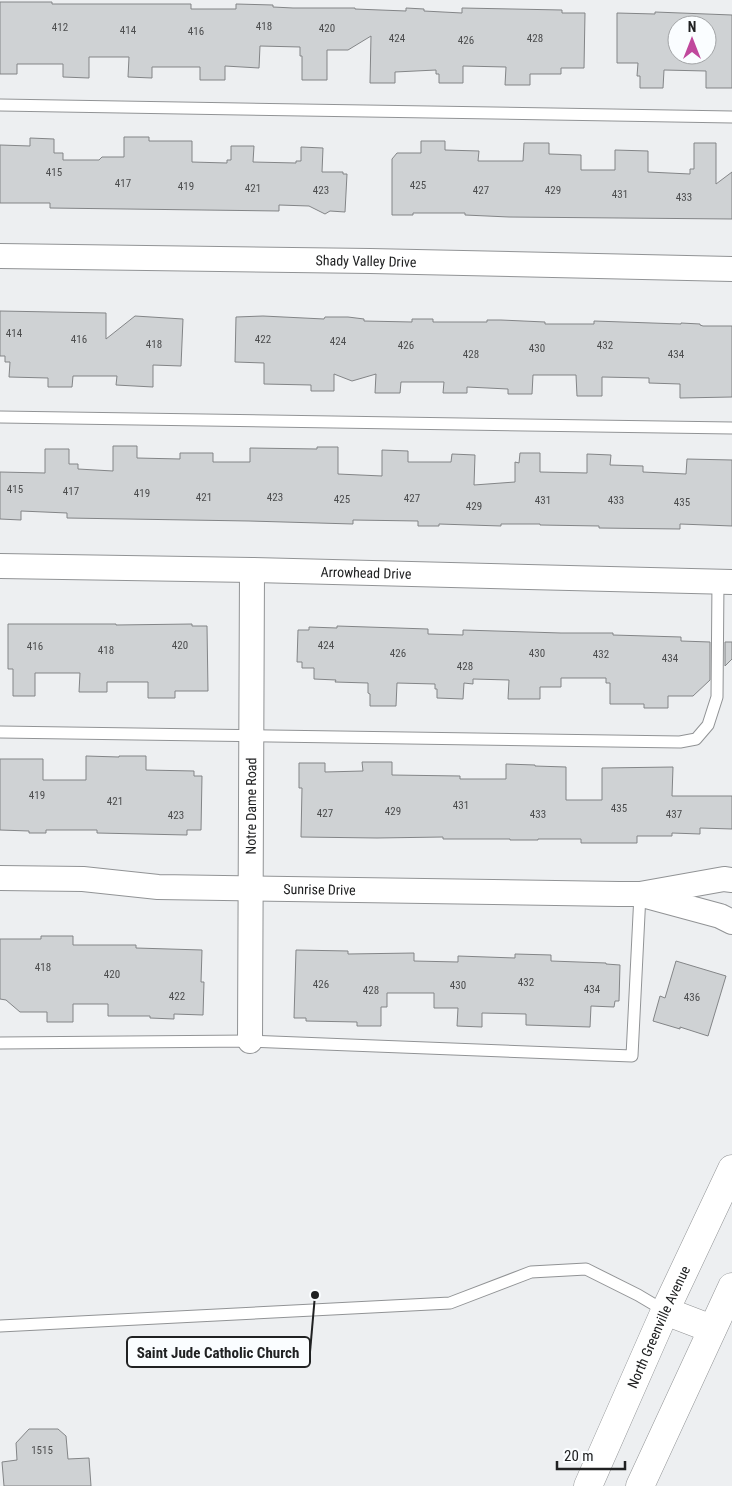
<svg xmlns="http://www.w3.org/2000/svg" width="732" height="1486" font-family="'Roboto Condensed',sans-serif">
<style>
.building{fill:#cfd2d4;stroke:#838587;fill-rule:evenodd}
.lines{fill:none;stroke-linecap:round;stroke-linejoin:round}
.service-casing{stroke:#919395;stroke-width:13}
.minor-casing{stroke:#919395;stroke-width:26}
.secondary-casing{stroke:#919395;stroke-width:29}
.service{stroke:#fff;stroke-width:11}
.minor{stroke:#fff;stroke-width:24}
.secondary{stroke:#fff;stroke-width:28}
.labels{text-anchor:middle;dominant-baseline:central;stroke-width:5;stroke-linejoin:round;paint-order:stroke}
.number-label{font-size:11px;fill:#4c4d4e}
.street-label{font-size:14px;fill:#202122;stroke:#fafdff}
.leader{fill:none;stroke:#202122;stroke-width:2}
.callout-dot{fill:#202122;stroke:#fafdff;stroke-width:2}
.callout{fill:#fafdff;stroke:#202122;stroke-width:2}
.callout-label{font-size:15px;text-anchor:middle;font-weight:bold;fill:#202122}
</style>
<rect width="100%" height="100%" fill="#edeff1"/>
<!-- building -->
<g class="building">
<polygon points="0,2 52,2 52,4 191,4 191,9 236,9 236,4 273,5 273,7 293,8 355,8 355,9 406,11 406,8 424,9 424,11 462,13 462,8 562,10 562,13 585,13 584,68 561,68 561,74 530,74 530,85 505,85 506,67 463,66 463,83 439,83 439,74 436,74 436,70 395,72 395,83 370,83 371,36 348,50 327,50 327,80 302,80 302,56 300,56 300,47 260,46 259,68 225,66 225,80 200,80 200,67 152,67 152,78 128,77 129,57 89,57 89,78 63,77 63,64 17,64 17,74 0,74"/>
<path d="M655 12 732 15V88H706V71L664 70 663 88H640V76H637L638 63H617V13L655 14ZM677 25H707V55H677Z"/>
<polygon points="124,137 149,137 149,141 192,141 192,162 227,163 227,160 231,160 231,146 254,146 253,162 296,163 296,161 301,161 301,147 323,148 322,172 343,172 343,174 347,174 345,212 330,211 325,214 309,206 279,205 279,211 50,208 50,203 0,203 0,145 30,146 30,138 54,139 54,153 63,153 63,160 99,160 102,157 124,157"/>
<polygon points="421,141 445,141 445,150 479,151 478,161 523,161 524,143 549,143 549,154 581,155 581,170 615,170 615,150 648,151 648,172 690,174 690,169 694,169 694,143 716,143 716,184 732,172 732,219 509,217 465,215 465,213 413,213 413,215 392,215 392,159 397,153 421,153"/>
<polygon points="0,311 106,313 106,339 135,316 183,319 181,366 153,365 153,387 116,385 117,376 73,376 72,387 48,387 48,378 9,377 10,362 5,362 5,356 0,356"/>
<polygon points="263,316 324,319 325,317 348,317 364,319 364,321 412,322 412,319 433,319 433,322 487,322 487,320 501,320 545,322 545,324 594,324 594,321 681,324 681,323 700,324 700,325 703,326 732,326 732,397 680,398 680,384 649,383 649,378 602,377 602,396 577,396 576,375 533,375 532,394 508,394 508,389 467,387 467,393 443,393 444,382 401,382 400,393 375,393 376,374 352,381 334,374 334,391 311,391 311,385 264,384 264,363 235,362 236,317"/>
<polygon points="113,446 137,446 137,458 180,459 180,453 213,453 213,462 250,462 250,448 317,449 317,447 338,447 338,474 382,476 382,450 408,451 408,462 451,462 452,454 475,455 474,485 515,482 515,462 519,463 520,453 540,453 540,472 587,473 587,454 611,455 610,465 643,466 643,472 686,474 687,459 732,460 732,526 680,524 680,529 599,528 599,526 540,525 540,524 501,524 501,526 439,524 439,526 418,526 418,521 353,520 353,524 249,521 67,518 67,513 21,511 21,520 0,519 0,472 45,473 45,449 69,449 69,464 78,464 78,469 113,471"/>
<polygon points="8,624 116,624 116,625 192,624 192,626 207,626 208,691 175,691 175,698 148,698 148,682 107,682 107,692 79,692 80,673 35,673 35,696 13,696 13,669 8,669"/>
<polygon points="337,626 428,629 428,634 463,635 463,630 561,633 613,633 613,635 681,637 681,641 710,642 710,680 693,696 668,696 668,708 644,708 644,704 610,704 610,683 606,683 606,678 561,678 561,687 540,687 540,699 508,699 509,680 473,679 473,684 464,683 463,699 437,698 437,689 435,689 435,684 397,683 396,706 370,706 370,694 368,693 368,683 335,682 336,680 314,679 314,668 302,668 302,662 297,662 298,630 309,630 309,627 337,628"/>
<polygon points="725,642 732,642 732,659 725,666"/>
<polygon points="86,756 119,757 119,756 146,756 146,770 194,771 194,776 202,776 201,830 187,830 187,835 97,833 97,830 46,830 46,833 29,833 29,831 0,830 0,759 43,759 43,780 86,780"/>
<polygon points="362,762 392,762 392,775 460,776 460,779 506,779 506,764 535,765 535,766 566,767 566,800 602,800 602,768 673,767 672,796 732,796 732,829 700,828 700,834 672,833 672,836 637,836 637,843 581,843 581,839 538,839 538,840 510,840 510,839 443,839 443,837 377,838 301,837 302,788 299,788 299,763 325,763 325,772 363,771"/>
<polygon points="41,936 73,936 73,945 136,945 136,948 202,950 201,982 204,982 203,1015 174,1014 174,1019 150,1018 150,1016 108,1016 108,1004 73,1004 73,1022 47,1022 47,1012 20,1012 6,1000 0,999 0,939 41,939"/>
<polygon points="296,950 348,951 348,954 414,953 414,961 458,962 458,956 515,958 515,954 551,955 551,961 606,963 606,964 620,965 619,1001 615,1001 614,1007 591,1006 590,1027 526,1025 526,1014 482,1013 482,1027 457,1026 458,1008 434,1008 434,993 387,993 387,1007 381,1007 381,1026 357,1026 357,1022 306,1021 306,1018 294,1018"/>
<polygon points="676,961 726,976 708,1036 680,1027 680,1029 653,1021 660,996 665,998"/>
<polygon points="29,1429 58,1429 66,1436 68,1459 89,1458 91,1486 4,1486 2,1462 17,1460 16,1443"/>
</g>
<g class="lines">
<!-- service casing -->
<g class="service-casing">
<g id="service">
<polyline points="0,105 732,117"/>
<polyline points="0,417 732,428"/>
<polyline points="0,732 680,742 696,739 708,725 717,697 718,582"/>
<polyline points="0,1043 250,1041 632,1056 640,894"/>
<polyline points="0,1326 450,1303 531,1272 586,1269 638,1295 665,1311"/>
</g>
</g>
<!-- minor casing -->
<g class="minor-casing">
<g id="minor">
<path id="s1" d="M0 256 370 261 732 269"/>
<path id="s2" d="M0 566 252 570 732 582"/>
<path id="s3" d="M0 878 83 879 158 887 619 894H640L724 879 732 880"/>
<polyline points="646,896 720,916 732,922"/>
<path id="s4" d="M250 1041 252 570"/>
</g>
</g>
<!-- secondary casing -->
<g class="secondary-casing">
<g id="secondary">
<polyline points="665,1311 712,1329"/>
<path id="s5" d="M588 1486 665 1311 732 1169"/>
<polyline points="640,1486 732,1287"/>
</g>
</g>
<!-- service -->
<use href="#service" class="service"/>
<!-- minor -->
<use href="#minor" class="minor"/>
<!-- secondary -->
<use href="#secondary" class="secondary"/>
</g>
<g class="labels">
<!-- number labels -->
<g class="number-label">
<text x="264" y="26">418</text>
<text x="60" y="27">412</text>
<text x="327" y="28">420</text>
<text x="128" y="30">414</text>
<text x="196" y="31">416</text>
<text x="397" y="38">424</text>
<text x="535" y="38">428</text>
<text x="466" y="40">426</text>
<text x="54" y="172">415</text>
<text x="123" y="183">417</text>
<text x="418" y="185">425</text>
<text x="186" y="186">419</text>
<text x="253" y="188">421</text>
<text x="321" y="190">423</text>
<text x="481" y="190">427</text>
<text x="553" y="190">429</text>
<text x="620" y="194">431</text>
<text x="684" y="197">433</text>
<text x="14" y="333">414</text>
<text x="79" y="339">416</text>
<text x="263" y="339">422</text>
<text x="338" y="341">424</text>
<text x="154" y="344">418</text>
<text x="406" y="345">426</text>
<text x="605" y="345">432</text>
<text x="537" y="348">430</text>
<text x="471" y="354">428</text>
<text x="676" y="354">434</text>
<text x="15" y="489">415</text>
<text x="71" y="491">417</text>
<text x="142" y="493">419</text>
<text x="204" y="497">421</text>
<text x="275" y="497">423</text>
<text x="412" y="498">427</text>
<text x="342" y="499">425</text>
<text x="543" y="500">431</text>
<text x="616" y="500">433</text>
<text x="682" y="502">435</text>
<text x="474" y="506">429</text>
<text x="180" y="645">420</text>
<text x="326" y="645">424</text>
<text x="35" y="646">416</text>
<text x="106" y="650">418</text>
<text x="398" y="653">426</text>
<text x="537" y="653">430</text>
<text x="601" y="654">432</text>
<text x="670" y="658">434</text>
<text x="465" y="666">428</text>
<text x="37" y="795">419</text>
<text x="115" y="801">421</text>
<text x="461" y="805">431</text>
<text x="619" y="808">435</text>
<text x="393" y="811">429</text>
<text x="325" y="813">427</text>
<text x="538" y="814">433</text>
<text x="674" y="814">437</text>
<text x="176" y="815">423</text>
<text x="43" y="967">418</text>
<text x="112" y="974">420</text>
<text x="526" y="982">432</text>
<text x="321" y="984">426</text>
<text x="458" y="985">430</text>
<text x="592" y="989">434</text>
<text x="371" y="990">428</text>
<text x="177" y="996">422</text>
<text x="692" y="997">436</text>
<text x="42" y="1450">1515</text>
</g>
<!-- street labels -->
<g class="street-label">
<text stroke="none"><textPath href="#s1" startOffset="366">Shady Valley Drive</textPath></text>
<text stroke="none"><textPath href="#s2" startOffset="366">Arrowhead Drive</textPath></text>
<text stroke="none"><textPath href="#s4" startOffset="235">Notre Dame Road</textPath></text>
<text stroke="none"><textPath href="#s3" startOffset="320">Sunrise Drive</textPath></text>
<text stroke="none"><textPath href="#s5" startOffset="174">North Greenville Avenue</textPath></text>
</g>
</g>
<!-- callouts -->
<path class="leader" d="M315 1295L310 1352"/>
<circle class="callout-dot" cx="315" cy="1295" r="5"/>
<rect class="callout" x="127" y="1337" width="183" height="30" rx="5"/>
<g class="callout-label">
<text x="218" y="1358">Saint Jude Catholic Church</text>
</g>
<!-- north arrow -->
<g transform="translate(692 40)"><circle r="24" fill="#fafdff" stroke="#a3a5a7"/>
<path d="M0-4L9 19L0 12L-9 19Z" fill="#c0489c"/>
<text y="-8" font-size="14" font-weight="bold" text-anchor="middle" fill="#202122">N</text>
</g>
<!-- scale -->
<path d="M557 1461v8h68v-8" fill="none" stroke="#202122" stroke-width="2.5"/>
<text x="564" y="1461" font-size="15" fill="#202122" stroke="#fafdff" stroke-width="4" paint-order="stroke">20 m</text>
</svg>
